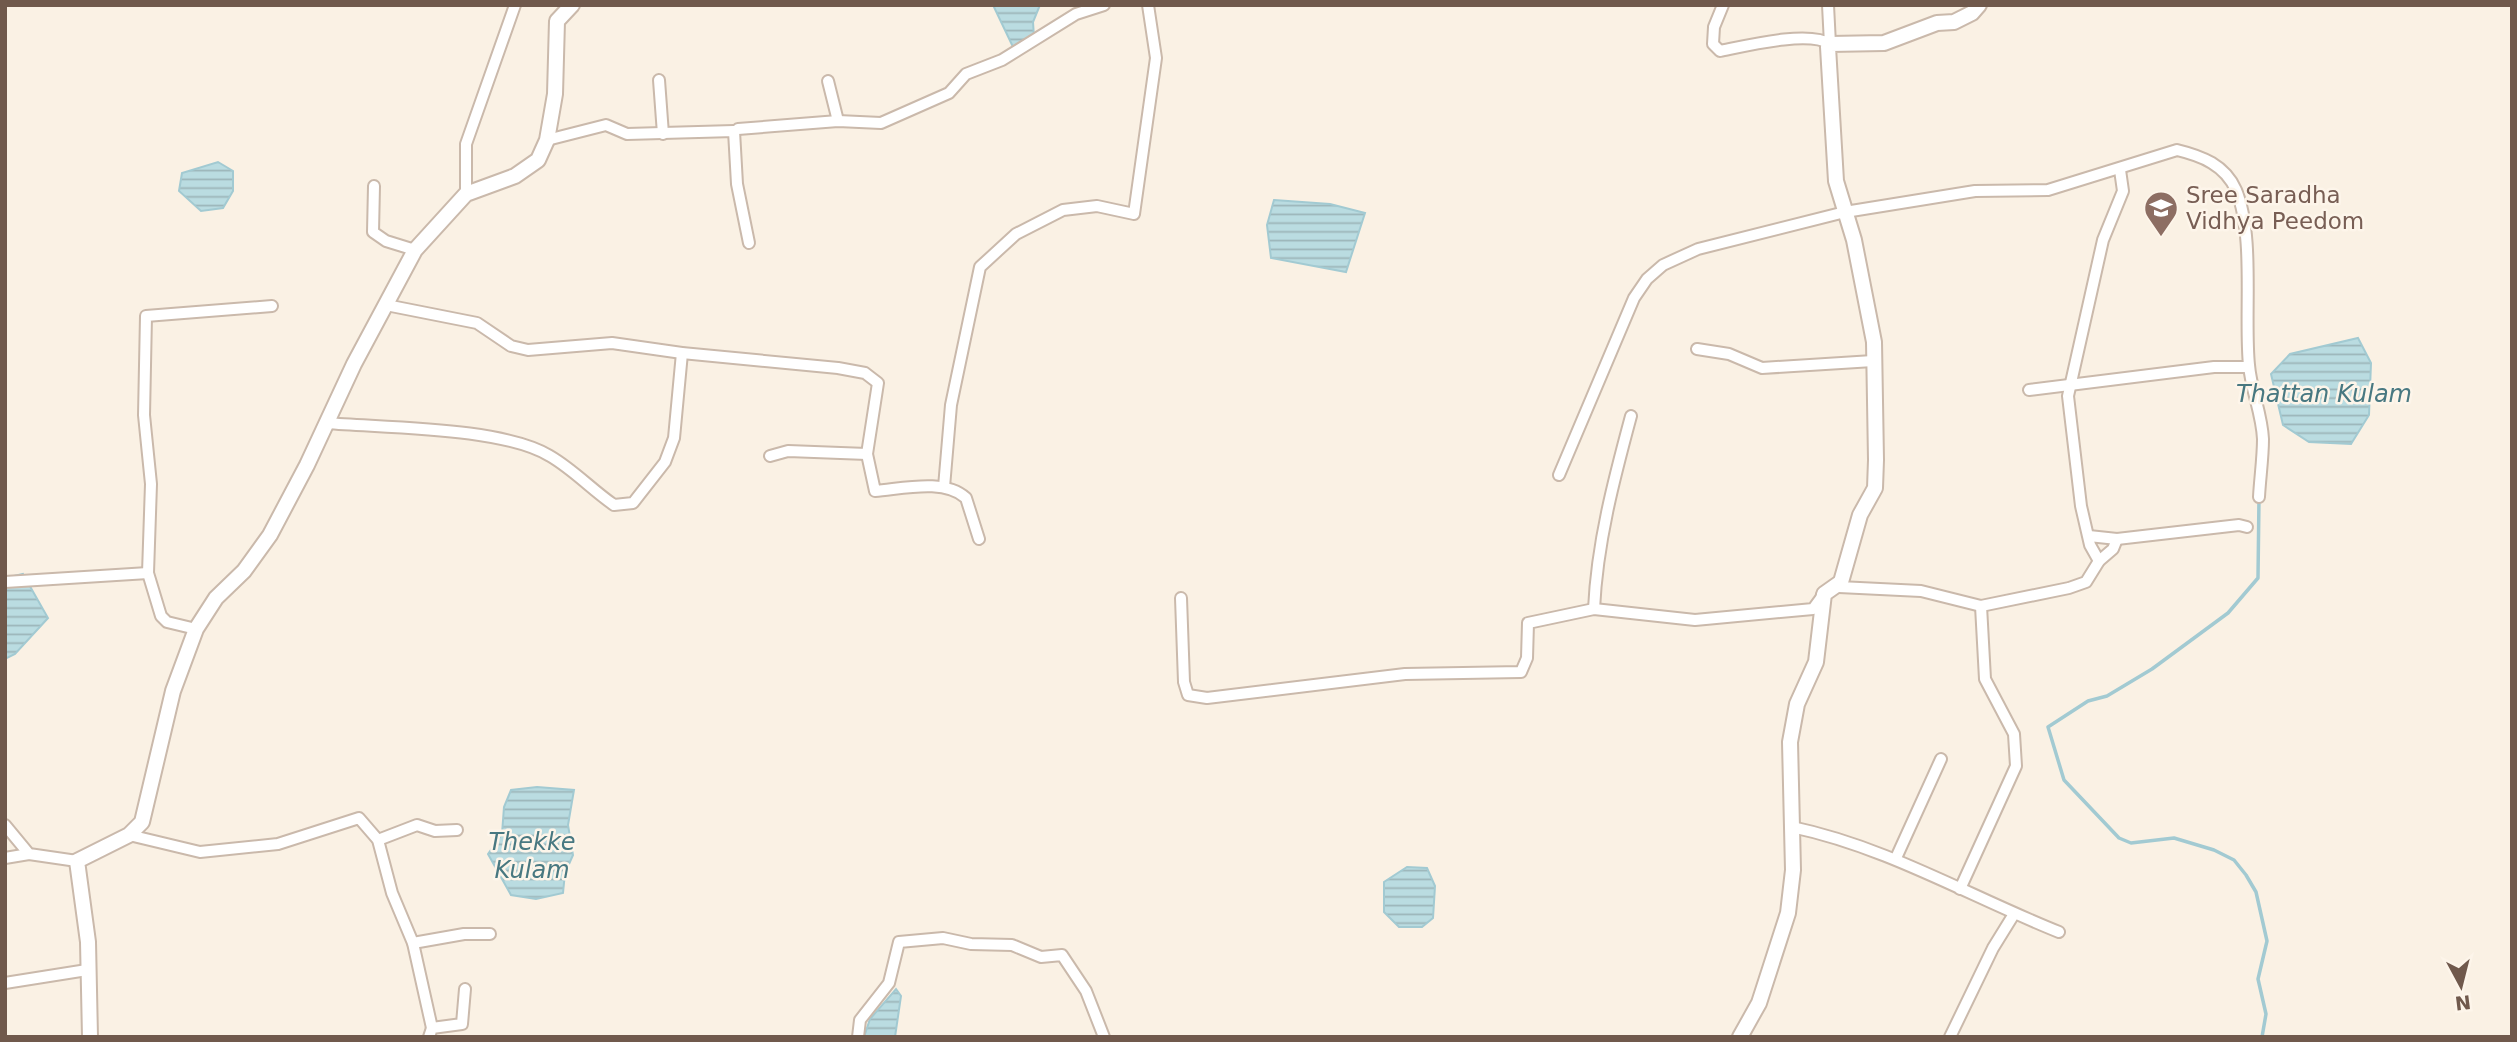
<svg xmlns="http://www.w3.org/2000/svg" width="2517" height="1042" font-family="'DejaVu Sans',sans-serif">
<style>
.water{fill:url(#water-rules);stroke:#a2cad2;stroke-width:2}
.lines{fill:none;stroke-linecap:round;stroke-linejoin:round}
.stream{stroke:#a2cad2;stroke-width:3.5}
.minor-casing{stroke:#cab9ab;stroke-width:14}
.tertiary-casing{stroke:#cab9ab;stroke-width:18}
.minor{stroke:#fff;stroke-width:10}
.tertiary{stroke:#fff;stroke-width:14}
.labels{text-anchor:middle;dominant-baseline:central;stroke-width:5;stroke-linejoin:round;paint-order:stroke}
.education-label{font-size:23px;fill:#785e54;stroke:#fdf5ea;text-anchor:start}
.water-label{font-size:24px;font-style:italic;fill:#487881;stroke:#fdf5ea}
</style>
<defs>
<pattern id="water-rules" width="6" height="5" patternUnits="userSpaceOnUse" patternTransform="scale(1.75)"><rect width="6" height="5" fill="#badce1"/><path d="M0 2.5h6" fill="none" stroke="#9cb5b9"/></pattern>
</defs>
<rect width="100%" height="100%" fill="#faf1e4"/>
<!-- water -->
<g class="water">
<polygon points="993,5 1040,5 1033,22 1034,37 1014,49"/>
<polygon points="218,162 233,171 233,191 223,208 201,211 179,191 182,173"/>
<polygon points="1274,200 1330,204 1365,213 1346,272 1271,258 1267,225"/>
<polygon points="2358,338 2371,363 2369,415 2351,444 2309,442 2283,425 2271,374 2290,354"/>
<polygon points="23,574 48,618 15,654 5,659 5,578"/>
<polygon points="537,787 574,790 568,825 573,855 565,873 563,893 536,899 511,895 488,854 502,834 504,807 511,790"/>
<polygon points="1407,867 1427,868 1435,886 1433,918 1422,927 1399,927 1384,912 1384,882"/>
<polygon points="896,989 901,996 895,1037 864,1037 870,1019"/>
</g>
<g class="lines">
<!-- stream -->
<polyline class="stream" points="2259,498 2258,578 2228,613 2152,669 2107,696 2088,701 2048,727 2064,780 2119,838 2131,843 2174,838 2214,850 2234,860 2246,875 2256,892 2267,941 2258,979 2266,1014 2262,1037"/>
<!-- minor casing -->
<g class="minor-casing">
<g id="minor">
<path d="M1723 5 1714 27 1713 44 1720 51C1745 46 1809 30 1830 44L1828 5"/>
<polyline points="659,80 663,134"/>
<polyline points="828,81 838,121"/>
<polyline points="738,129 838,121 881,123 949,93 966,74 1002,60 1076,14 1104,5"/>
<polyline points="547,140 606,125 627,134 734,131 737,184 749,243"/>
<polyline points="374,186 373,232 386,241 415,250"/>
<polyline points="466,194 466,144 515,5"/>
<path d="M386 305 477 323 511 346 528 350 612 343 682 353 838 368 865 373 878 383 867 454 875 491C902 489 944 478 966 498L979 539"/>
<polyline points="1697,349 1729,354 1762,368 1873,361"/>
<polyline points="2029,390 2214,367 2249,367"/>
<path d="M327 423C385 428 503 427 550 456 574 470 592 490 614 505L633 503 665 462 674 438 682 353"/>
<polyline points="770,456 788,451 867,454"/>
<path d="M1559 475 1634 298 1647 279 1663 265 1698 249 1845 212 1975 191 2048 190 2177 150C2202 156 2225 165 2236 190 2255 235 2244 316 2249 365 2251 390 2262 414 2263 439 2263 458 2260 478 2259 497"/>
<polyline points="944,487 951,405 980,267 1016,234 1063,210 1097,206 1134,214 1156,58 1148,5"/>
<polyline points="2089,536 2117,539 2239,525 2247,527"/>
<polyline points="2099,561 2090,545 2081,506 2068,396 2103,240 2123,191 2120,170"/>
<polyline points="5,582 148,573"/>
<polyline points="1841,582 1839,587 1921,591 1981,606 2069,588 2086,582 2099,561 2113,549 2117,539"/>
<polyline points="1181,598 1184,682 1188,695 1207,698 1405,674 1521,672 1527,658 1528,623 1594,609 1695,620 1813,609 1824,594"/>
<path d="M1594 609C1597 543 1614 479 1631 416"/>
<polyline points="196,629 167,622 161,616 148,573 151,484 144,415 146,316 272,306"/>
<polyline points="5,825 29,854 77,861"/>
<path d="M1792 827C1887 847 1969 896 2059 932"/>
<polyline points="129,835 200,852 278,844 359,818 378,840 392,893 413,943 432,1028"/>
<polyline points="378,840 417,825 435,831 457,830"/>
<polyline points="5,858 29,854"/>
<polyline points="1896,858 1941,759"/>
<polyline points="1960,889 2016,766 2014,734 1985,679 1981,606"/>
<polyline points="413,943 464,934 490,934"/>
<polyline points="5,983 87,970"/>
<polyline points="429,1037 432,1028 462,1024 465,989"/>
<polyline points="858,1037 860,1020 889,983 899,942 943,938 971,944 1012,945 1041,957 1062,955 1086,991 1104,1037"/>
<polyline points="1950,1037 1993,948 2014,914"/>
</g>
</g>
<!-- tertiary casing -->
<g class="tertiary-casing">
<g id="tertiary">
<polyline points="90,1037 88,942 77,861 129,835 142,822 173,691 196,629 216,598 244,571 270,535 307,465 354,364 415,250 466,194 515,176 538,160 547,140 555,94 557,21 572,5"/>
<polyline points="1740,1037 1759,1003 1788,913 1793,870 1790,742 1797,704 1816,662 1824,594 1841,582 1860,515 1875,488 1876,460 1874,342 1854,240 1836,181 1828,47 1830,44 1884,43 1937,23 1954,22 1972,13 1979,5"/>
</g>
</g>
<!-- minor -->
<use href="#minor" class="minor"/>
<!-- tertiary -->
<use href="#tertiary" class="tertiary"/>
</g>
<!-- icons -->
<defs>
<g id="school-pin" transform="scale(1.75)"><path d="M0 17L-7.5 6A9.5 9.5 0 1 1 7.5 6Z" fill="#8d6e63" stroke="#fdf5ea"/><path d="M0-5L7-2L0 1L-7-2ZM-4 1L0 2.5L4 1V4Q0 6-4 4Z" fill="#fff"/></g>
</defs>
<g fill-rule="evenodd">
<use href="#school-pin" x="2161" y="208"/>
</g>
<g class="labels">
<!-- education labels -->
<g class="education-label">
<text x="2186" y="195">Sree Saradha<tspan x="2186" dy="26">Vidhya Peedom</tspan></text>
</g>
<!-- water labels -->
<g class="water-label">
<text x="2324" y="394">Thattan Kulam</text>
<text x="532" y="842">Thekke<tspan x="532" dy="28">Kulam</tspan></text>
</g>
</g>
<!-- border -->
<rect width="2517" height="1042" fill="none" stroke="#70594c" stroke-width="14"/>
<!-- north arrow -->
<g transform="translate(2461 986) rotate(173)" stroke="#fdf5ea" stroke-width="5" paint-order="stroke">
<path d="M0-5L12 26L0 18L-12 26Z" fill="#70594c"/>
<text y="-10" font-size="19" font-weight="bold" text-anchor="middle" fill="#70594c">N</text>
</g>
</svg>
